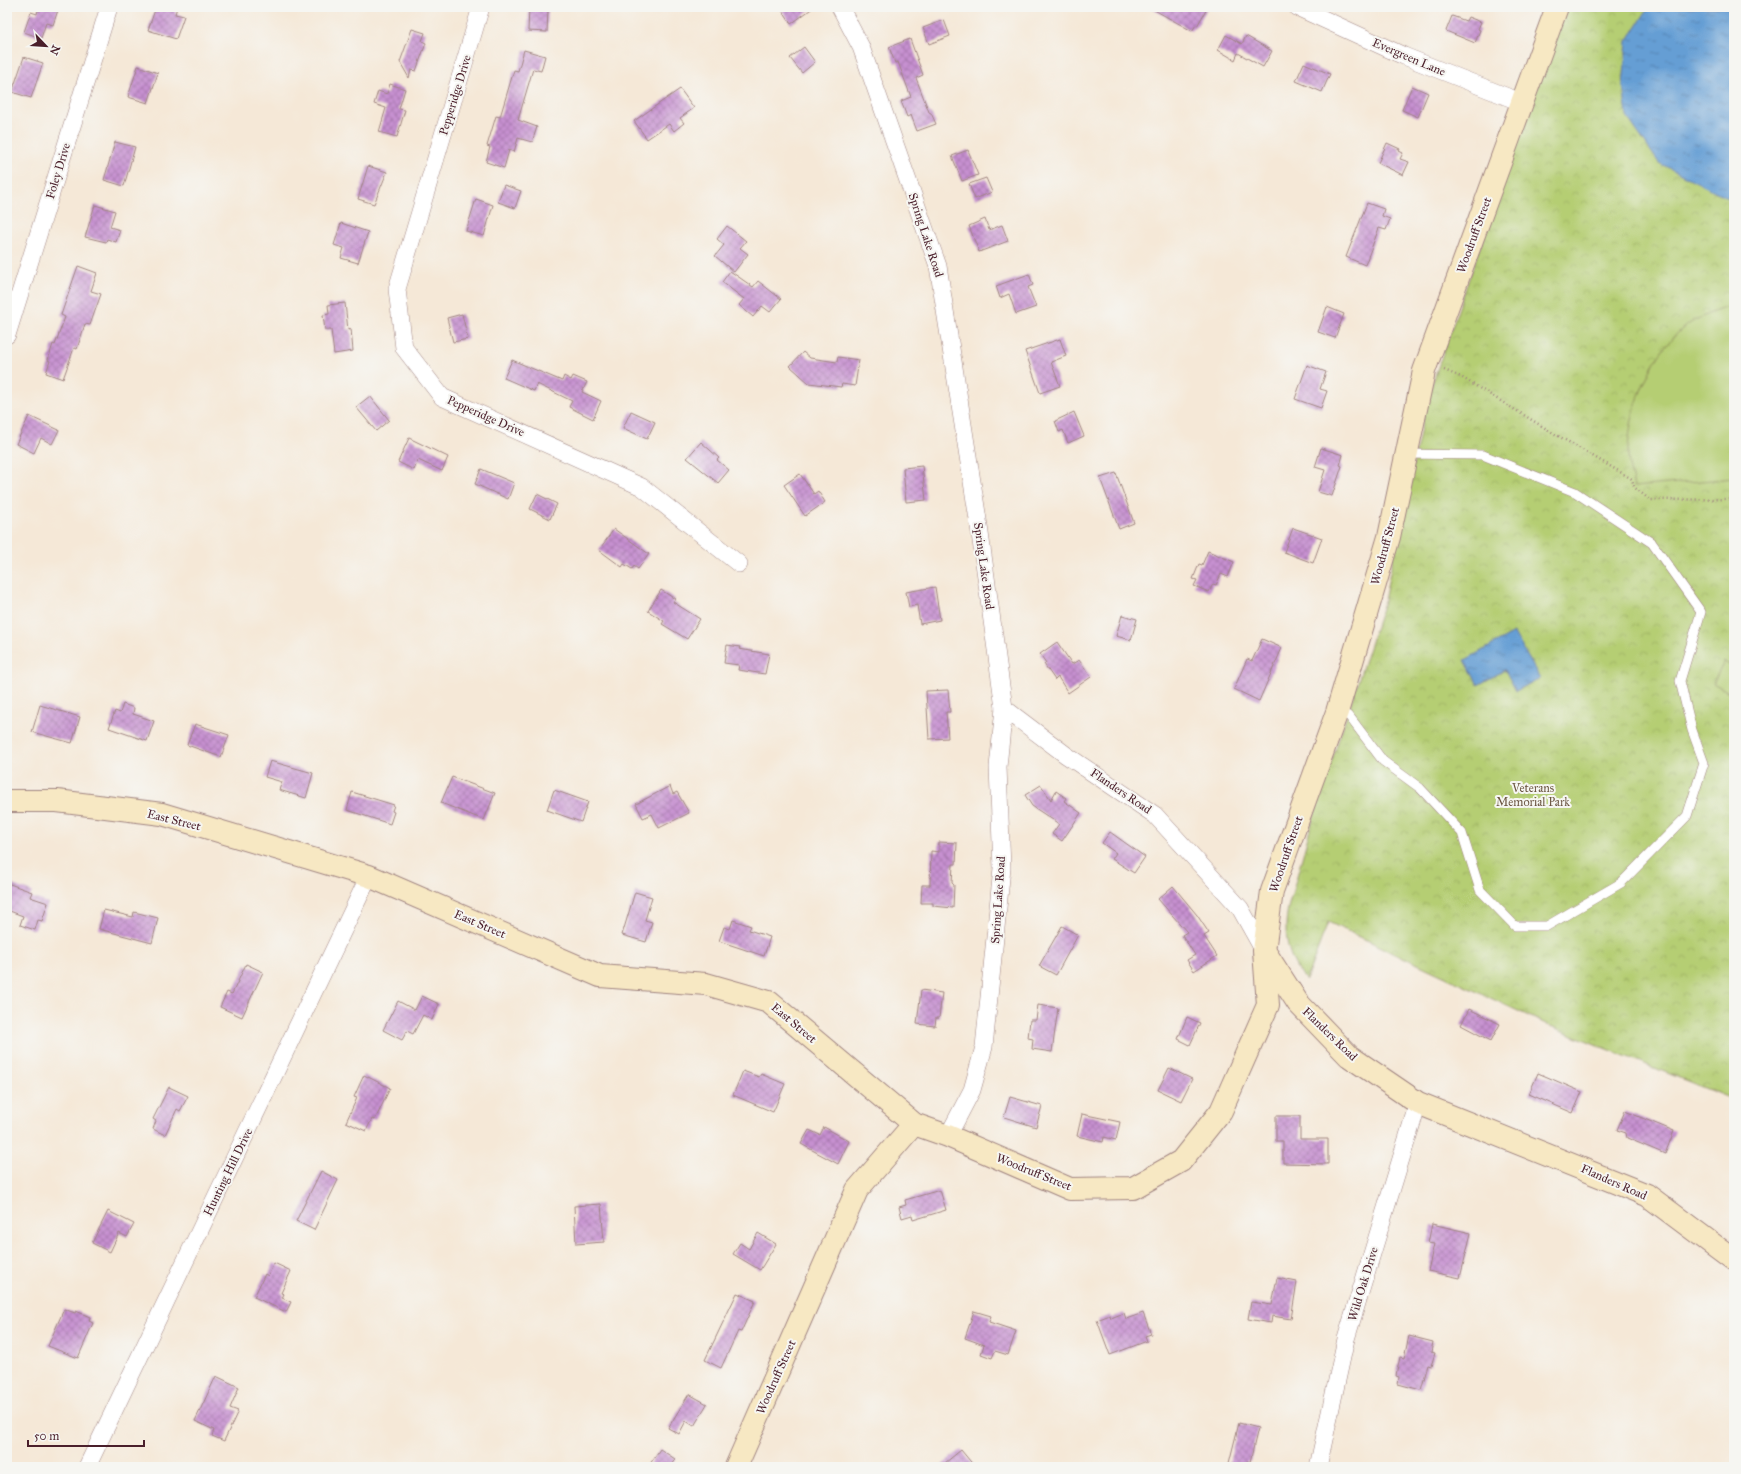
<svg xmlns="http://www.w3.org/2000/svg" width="1741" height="1474" font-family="'IM FELL Great Primer',serif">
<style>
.park{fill:url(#park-crowns);stroke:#80764f}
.pitch{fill:#b5ce73;stroke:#80764f}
.water{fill:url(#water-ripples);stroke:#585e80}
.building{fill:url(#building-cross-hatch)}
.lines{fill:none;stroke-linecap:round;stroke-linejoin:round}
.lane-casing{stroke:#a08481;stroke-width:10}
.street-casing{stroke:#a08481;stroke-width:18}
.secondary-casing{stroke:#a08481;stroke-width:24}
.path{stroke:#a08481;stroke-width:2.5;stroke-dasharray:1 3;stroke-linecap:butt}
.lane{stroke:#fff;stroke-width:9}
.street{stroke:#fff;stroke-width:17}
.secondary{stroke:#f7e8c3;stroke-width:22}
.labels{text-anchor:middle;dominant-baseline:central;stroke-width:4;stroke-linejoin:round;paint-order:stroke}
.street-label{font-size:12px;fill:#4a1f2b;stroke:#f6f6f2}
.park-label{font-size:12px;fill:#6a5441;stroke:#f6f6f2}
</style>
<defs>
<pattern id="park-crowns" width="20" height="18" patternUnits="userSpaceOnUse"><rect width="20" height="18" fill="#b5ce73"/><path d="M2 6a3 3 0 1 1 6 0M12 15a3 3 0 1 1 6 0" fill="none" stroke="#9db064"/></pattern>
<pattern id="water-ripples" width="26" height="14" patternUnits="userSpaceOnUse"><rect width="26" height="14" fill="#659ed4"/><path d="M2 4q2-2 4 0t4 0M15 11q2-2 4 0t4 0" fill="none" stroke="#5580ac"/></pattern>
<pattern id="building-cross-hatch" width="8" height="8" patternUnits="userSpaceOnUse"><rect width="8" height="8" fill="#c690d0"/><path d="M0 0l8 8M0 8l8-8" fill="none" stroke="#a375a9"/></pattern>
</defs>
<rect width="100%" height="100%" fill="#f6f6f2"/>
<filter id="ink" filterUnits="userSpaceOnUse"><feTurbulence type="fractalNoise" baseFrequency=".025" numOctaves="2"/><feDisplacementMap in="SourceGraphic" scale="8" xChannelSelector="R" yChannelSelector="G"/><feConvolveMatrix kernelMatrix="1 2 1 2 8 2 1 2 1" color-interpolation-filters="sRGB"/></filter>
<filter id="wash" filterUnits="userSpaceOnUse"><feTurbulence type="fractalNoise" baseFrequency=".012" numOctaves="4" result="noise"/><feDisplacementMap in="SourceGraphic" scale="16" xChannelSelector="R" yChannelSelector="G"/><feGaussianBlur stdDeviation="0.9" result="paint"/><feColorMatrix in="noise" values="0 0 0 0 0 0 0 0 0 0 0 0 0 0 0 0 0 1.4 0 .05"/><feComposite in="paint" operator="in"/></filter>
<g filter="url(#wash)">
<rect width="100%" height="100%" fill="#f5e8d7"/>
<!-- park -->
<path class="park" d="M1564 7H1734V1100L1548 1025 1328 922 1306 980C1287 959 1283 934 1288 908L1314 815 1383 605 1428 396Z"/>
<!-- pitch -->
<g class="pitch">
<path d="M1734 305V478L1634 487C1632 477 1628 465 1628 454 1628 412 1649 358 1682 329 1695 318 1717 310 1734 305Z"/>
<polygon points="1724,662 1734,667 1734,695 1713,683"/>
</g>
<!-- water -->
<g class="water">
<polygon points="1649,7 1734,7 1734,201 1659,163 1627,117 1623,85 1627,41"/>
<polygon points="1514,633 1540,678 1516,691 1505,670 1478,685 1465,660"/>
</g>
<g id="blocks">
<!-- building -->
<g class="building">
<polygon points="39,7 59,7 53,25 46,23 41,38 24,32 31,12 37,14"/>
<polygon points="156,7 177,7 175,14 184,16 176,39 148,30"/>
<polygon points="780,7 814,7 791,24"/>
<polygon points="1149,7 1208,7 1197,26 1196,25 1192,31"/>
<polygon points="529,8 548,10 547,32 528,31"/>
<polygon points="1452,16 1466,21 1468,17 1481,22 1478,29 1480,30 1475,43 1446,31"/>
<polygon points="944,20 950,36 929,44 923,28"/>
<polygon points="412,29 425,33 422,41 426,43 416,71 411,70 409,78 400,62"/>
<polygon points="1226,35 1242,44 1246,36 1272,51 1263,67 1238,53 1235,60 1218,50"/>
<polygon points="910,39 923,75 916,78 929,112 931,113 936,124 917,131 911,115 907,117 901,101 911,97 898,62 895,63 889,47"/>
<polygon points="804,47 815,62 802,73 790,58"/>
<polygon points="524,50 545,56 541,71 533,69 518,120 537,127 532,142 518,138 514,152 509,150 504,168 486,162 490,147 487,146 496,116 500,117 514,70 518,71"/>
<polygon points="24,57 43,63 31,98 12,92"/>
<polygon points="1304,63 1330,74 1322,92 1296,81"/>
<polygon points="138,66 158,73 148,103 128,97"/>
<polygon points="390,84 405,89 399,109 405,110 397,137 379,132 386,108 374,104 378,91 387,94"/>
<polygon points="1412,86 1428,93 1418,117 1402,110"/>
<polygon points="680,89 694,108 680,118 684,123 674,131 669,124 647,139 634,121"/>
<polygon points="115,142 135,147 124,186 104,180"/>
<polygon points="1387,143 1400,149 1399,151 1403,153 1400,159 1409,162 1403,175 1378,163"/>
<polygon points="968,150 978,175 962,181 952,156"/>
<polygon points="368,166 387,172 374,204 358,199"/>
<polygon points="986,178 992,192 975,199 969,184"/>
<polygon points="504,185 521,191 515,208 498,202"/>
<polygon points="476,199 493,205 484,236 466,231"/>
<polygon points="1367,203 1384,209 1382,216 1390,219 1386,230 1379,228 1365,265 1346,257"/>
<polygon points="95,205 115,211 110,227 120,230 116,242 107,239 106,242 85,237"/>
<polygon points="985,219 989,230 1002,225 1008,241 979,252 969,226"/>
<polygon points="341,223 368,232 358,263 341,258 344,248 334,245"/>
<polygon points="727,226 746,241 740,248 748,254 734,272 715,256 724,245 717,239"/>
<polygon points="78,266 97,273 91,291 101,294 90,325 85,324 77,349 74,348 63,379 46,373 50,361 48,360 53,344 55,345 65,317 61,315"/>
<polygon points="730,271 753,287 758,281 781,299 770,312 762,306 753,317 739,305 744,299 722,282"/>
<polygon points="1029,274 1033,285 1028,287 1036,307 1016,314 1009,294 1000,298 996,286"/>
<polygon points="345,303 348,330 351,329 353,351 334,354 331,330 325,330 323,315 329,314 328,305"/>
<polygon points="1327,307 1344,314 1335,338 1318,332"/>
<polygon points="462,314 468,339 453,342 447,318"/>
<polygon points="1060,339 1066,356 1051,362 1060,386 1040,393 1025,351"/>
<polygon points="803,352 810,358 837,362 838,357 859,360 855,386 842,384 841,387 809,383 790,366"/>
<polygon points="512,360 562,381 564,376 571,380 573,376 587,382 582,392 601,401 593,419 569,407 572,401 537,384 534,391 504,378"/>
<polygon points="1307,365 1326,372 1320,389 1327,391 1321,408 1295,399"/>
<polygon points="370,396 389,420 376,431 356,407"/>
<polygon points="631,411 655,422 647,439 623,428"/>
<polygon points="1074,412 1084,436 1068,443 1063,430 1059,432 1055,421"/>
<polygon points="29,416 59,430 52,444 41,438 34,453 16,444"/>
<polygon points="409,438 448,457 442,471 418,460 414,470 398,462"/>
<polygon points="701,442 719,458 717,460 729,470 718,483 687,458"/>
<polygon points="1321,448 1343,455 1340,465 1342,466 1332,496 1318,492 1325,470 1315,467"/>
<polygon points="922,466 926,500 906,502 903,468"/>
<polygon points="481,469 514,483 508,499 475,484"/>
<polygon points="1116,473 1134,523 1119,529 1100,478"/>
<polygon points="800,474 814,494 818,491 825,502 805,516 784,485"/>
<polygon points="537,494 557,504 550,519 530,509"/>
<polygon points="1293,528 1322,538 1313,563 1284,552"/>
<polygon points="614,529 649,554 638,569 634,566 632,569 624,564 622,567 599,550"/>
<polygon points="1208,551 1234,562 1228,577 1221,574 1216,585 1213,584 1209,592 1194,586 1197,580 1193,579 1199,564 1202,565"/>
<polygon points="935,587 940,620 920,624 917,605 909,607 906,592"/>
<polygon points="661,590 675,599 673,602 700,619 687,639 662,624 664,621 648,611"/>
<polygon points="1122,615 1137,619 1131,640 1116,636"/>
<polygon points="1262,639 1282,648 1259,701 1234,689 1247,659 1252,661"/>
<polygon points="1057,642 1072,664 1079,660 1091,677 1068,693 1058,677 1055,680 1044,664 1046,663 1040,654"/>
<polygon points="727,645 740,647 739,649 769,654 765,674 738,670 739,665 724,663"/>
<polygon points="948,690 950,712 946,712 948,738 929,739 926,691"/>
<polygon points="123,704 134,708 133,714 154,721 147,741 109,728 115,711 120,713"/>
<polygon points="40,705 80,717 72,743 32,732"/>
<polygon points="195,724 229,735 221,757 187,745"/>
<polygon points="270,761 313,773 306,798 279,790 282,782 265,777"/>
<polygon points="452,777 495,793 484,820 441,803"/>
<polygon points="1041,785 1051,800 1056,791 1066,798 1064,801 1081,813 1062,841 1052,834 1059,824 1032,806 1025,795"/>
<polygon points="670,786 673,794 677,792 689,813 659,828 652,814 643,818 636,804"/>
<polygon points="554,790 588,802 581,822 547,810"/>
<polygon points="352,792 394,805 392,811 394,812 390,824 347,810"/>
<polygon points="1110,832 1145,857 1134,873 1112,859 1116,853 1102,843"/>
<polygon points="939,842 957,843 956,864 953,864 952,883 954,885 953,908 933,906 933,903 921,903 922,885 930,885 931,851 939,852"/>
<polygon points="7,883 32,892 30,897 48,903 42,921 38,920 35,930 20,925 23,916 7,910"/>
<polygon points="1173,886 1197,915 1209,933 1204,936 1217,956 1194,971 1187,960 1195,955 1182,935 1187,932 1158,899"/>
<polygon points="635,892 652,897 645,920 652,922 646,942 622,935"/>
<polygon points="104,910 133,917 134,912 158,918 152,943 99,929"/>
<polygon points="733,920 751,926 749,930 770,937 764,956 719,941 724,927 730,929"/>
<polygon points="1062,926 1078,935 1056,975 1039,966"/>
<polygon points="246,964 263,972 242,1017 220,1007 227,992 232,994"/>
<polygon points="921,990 942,993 939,1018 936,1018 935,1026 917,1024"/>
<polygon points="422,996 439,1004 432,1020 423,1015 413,1034 407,1031 402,1040 383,1030 398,1001 415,1010"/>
<polygon points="1038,1005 1058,1008 1052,1052 1032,1049 1033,1039 1028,1038 1030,1020 1036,1020"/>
<polygon points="1469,1009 1500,1024 1491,1041 1461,1025"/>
<polygon points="1187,1017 1200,1023 1190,1045 1178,1039"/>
<polygon points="1169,1068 1192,1079 1181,1101 1158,1090"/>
<polygon points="743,1071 759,1077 761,1074 785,1084 773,1112 733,1095"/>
<polygon points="1538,1073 1582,1092 1573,1113 1529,1094"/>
<polygon points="364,1075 390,1088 375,1120 372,1119 366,1131 346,1122 357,1098 354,1097"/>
<polygon points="169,1087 188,1096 180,1111 177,1109 165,1135 153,1129 156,1121 153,1119"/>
<polygon points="1010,1097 1042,1106 1036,1127 1004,1117"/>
<polygon points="1625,1111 1674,1131 1665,1154 1627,1138 1626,1133 1617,1130"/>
<polygon points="1082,1114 1120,1122 1116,1140 1104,1137 1103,1142 1077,1136"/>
<polygon points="1276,1116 1300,1116 1300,1139 1328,1139 1328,1164 1283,1163 1283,1141 1276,1141"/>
<polygon points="824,1127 849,1141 838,1164 801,1144 809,1130 820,1135"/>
<polygon points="321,1171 338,1180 314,1230 296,1221"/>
<polygon points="940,1190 946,1210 913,1220 912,1215 902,1218 899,1207 906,1205 905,1200"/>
<polygon points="601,1204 604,1242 576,1244 574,1206"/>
<polygon points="108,1211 134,1224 127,1237 119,1233 110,1252 92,1243"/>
<polygon points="1432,1224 1471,1233 1460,1278 1428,1271 1434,1244 1428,1243"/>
<polygon points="758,1233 776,1244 760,1270 733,1254 740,1243 749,1249"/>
<polygon points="274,1263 291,1271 281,1293 284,1294 282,1298 291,1302 286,1312 254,1297 265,1274 268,1276"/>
<polygon points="1277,1278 1297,1282 1291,1319 1272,1316 1271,1323 1248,1319 1251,1302 1272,1305"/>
<polygon points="737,1293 755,1301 741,1332 738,1331 721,1368 705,1360"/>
<polygon points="64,1309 75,1313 76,1311 90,1317 89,1321 93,1323 78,1358 48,1346"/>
<polygon points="974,1311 991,1316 989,1322 1016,1331 1008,1355 995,1351 992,1358 981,1354 984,1345 965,1338"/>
<polygon points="1124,1313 1126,1319 1143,1313 1151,1334 1145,1336 1147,1341 1110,1355 1097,1320 1110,1315 1111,1318"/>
<polygon points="1409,1336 1433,1342 1431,1352 1435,1353 1431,1366 1428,1365 1421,1390 1398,1384 1399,1377 1396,1376 1400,1357 1404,1358"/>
<polygon points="216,1376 239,1387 230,1408 238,1411 224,1441 212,1436 214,1430 195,1421"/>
<polygon points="689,1394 707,1404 694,1426 686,1421 679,1434 668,1428"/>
<polygon points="1239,1423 1258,1428 1250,1462 1247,1461 1246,1467 1228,1467"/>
<polygon points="660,1449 675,1459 670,1467 648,1467"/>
<polygon points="961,1450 975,1467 940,1467"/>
</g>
</g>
</g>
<g filter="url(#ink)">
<use href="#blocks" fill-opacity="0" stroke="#a08481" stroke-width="1"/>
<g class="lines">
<!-- lane casing -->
<g class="lane-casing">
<polyline id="lane" points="1337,712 1349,716 1383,761 1420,788 1462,833 1480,890 1515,926 1547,926 1621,883 1687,816 1704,763 1692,730 1680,681 1701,612 1652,543 1575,492 1483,455 1406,454"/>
</g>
<!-- street casing -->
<g class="street-casing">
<g id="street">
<polyline points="481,7 397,289 404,348 442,397 642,487 739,564"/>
<polyline points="840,7 861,47 938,266 979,526 1004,708 998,767 1002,868 984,1047 972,1090 948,1136"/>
<polyline points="1297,7 1404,56 1523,103"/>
<polyline points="7,335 109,7"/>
<polyline points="1004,708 1066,755 1155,815 1240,908 1264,951"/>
<polyline points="87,1467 369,876"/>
<polyline points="1318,1467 1346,1339 1418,1103"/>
</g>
</g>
<!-- secondary casing -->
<g class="secondary-casing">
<g id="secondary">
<polyline points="7,801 57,801 162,814 369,876 600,976 706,984 769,1002 914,1124 948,1136 1070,1189 1133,1188 1181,1161 1221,1111 1268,1005 1264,951 1272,891 1337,712 1389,537 1424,371 1557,7"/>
<polyline points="1265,952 1298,1003 1349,1056 1418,1103 1647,1195 1734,1260"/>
<polyline points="736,1467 857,1190 914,1124"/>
</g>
</g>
<!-- path -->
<polyline class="path" points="1444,370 1461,377 1555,434 1632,479 1634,487 1650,500 1734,499"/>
<!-- lane -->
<use href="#lane" class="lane"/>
<!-- street -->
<use href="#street" class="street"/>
<!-- secondary -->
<use href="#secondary" class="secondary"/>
</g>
</g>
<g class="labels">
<!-- street labels -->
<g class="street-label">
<text transform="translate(1409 57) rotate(23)">Evergreen Lane</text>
<text transform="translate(455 95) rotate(-73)">Pepperidge Drive</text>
<text transform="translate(58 171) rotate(-73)">Foley Drive</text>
<text transform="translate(926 235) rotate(72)">Spring Lake Road</text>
<text transform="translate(1474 235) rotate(-70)">Woodruff Street</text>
<text transform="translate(486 416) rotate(24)">Pepperidge Drive</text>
<text transform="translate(1385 546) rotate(-75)">Woodruff Street</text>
<text transform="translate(984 566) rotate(82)">Spring Lake Road</text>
<text transform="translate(1121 791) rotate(34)">Flanders Road</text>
<text transform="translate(174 820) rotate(14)">East Street</text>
<text transform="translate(1286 854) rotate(-71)">Woodruff Street</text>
<text transform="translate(998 900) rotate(-86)">Spring Lake Road</text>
<text transform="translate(480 924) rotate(23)">East Street</text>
<text transform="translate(794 1023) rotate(40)">East Street</text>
<text transform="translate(1330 1034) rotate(44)">Flanders Road</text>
<text transform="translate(228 1172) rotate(-64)">Hunting Hill Drive</text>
<text transform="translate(1034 1172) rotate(22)">Woodruff Street</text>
<text transform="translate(1614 1182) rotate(24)">Flanders Road</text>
<text transform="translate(1363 1284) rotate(-73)">Wild Oak Drive</text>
<text transform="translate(776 1377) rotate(-66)">Woodruff Street</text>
</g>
<!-- park labels -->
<g class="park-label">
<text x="1533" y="788">Veterans<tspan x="1533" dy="14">Memorial Park</tspan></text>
</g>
</g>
<!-- margin -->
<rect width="1741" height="1474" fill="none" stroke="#f6f6f2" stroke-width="24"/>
<!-- north arrow -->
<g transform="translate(46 46) rotate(115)" stroke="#f6f6f2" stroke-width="3" paint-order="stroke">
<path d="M0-3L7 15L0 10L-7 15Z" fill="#4a1f2b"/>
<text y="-6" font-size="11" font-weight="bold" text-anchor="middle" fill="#4a1f2b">N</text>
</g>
<!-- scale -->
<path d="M28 1440v6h116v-6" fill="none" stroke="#4a1f2b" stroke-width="2"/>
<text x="34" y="1440" font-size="12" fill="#4a1f2b" stroke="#f6f6f2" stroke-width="3" paint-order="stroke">50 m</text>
</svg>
